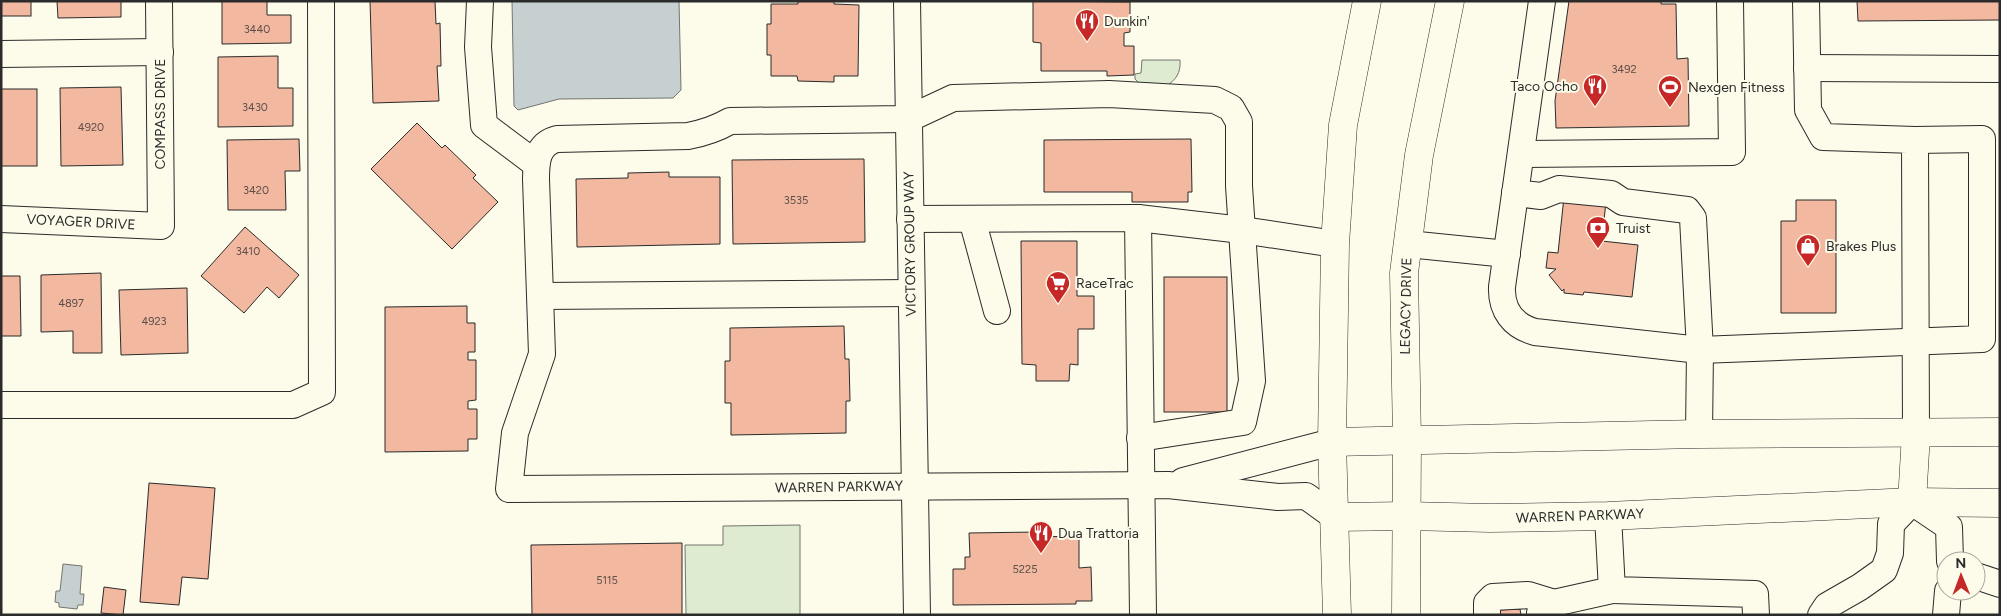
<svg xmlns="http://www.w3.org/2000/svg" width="2001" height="616" font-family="Figtree,sans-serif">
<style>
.green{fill:#deebd1;stroke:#74746e}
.water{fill:#c7d0d0;stroke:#74746e}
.building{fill:#f2b8a0;stroke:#2b2b2b}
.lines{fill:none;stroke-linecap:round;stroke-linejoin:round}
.minor-casing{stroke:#2b2b2b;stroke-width:28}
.major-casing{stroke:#2b2b2b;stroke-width:29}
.minor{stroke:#fdfbea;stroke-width:26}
.major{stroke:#fdfbea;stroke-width:28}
.labels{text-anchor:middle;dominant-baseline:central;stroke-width:4;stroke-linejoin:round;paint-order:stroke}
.number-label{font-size:11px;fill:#5d4e48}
.poi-label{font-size:14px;fill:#2b2b2b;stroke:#fdfbea;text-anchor:start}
.street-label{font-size:14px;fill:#2b2b2b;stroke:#fdfbea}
</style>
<rect width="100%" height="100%" fill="#fdfbea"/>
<!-- green -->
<g class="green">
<path d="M1142 60H1180C1181 73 1176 80 1165 87L1139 83 1135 79V74L1141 73Z"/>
<polygon points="800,525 800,615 686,615 685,545 723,545 723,526"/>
</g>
<!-- water -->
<g class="water">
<polygon points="512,1 679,1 681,90 673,98 559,99 518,110 514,106"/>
<polygon points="63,564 82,566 80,594 84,594 83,605 78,605 77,609 59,607 59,603 55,602 56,591 60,591"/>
</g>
<!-- building -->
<g class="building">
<rect x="1" y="1" width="30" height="15"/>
<polygon points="57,1 121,1 121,17 58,18"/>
<polygon points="222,1 267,1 267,15 291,15 291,43 222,44"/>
<polygon points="370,1 435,1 436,24 440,23 441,66 437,66 439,101 373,103"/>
<polygon points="798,1 834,1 834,4 859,5 858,76 834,76 834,82 798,81 797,76 771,76 771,55 767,55 767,24 771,24 771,4 798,4"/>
<polygon points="1033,1 1130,2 1130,32 1124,33 1124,46 1134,46 1134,75 1107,76 1107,71 1041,71 1041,43 1033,42"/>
<polygon points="1569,1 1661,1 1661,4 1676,4 1677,59 1688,58 1689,126 1556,128 1555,101"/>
<polygon points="1857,1 2000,1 2000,20 1858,21"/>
<polygon points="278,56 278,88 293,88 293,126 218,127 218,57"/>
<polygon points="121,87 123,165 61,166 60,88"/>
<rect x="1" y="89" width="36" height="77"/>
<polygon points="417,123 442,148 445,145 476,175 473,178 498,202 452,249 371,169"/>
<polygon points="299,139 300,171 285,171 286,210 228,210 227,140"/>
<polygon points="1191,139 1192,192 1188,192 1188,202 1132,202 1132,192 1044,192 1044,140"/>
<polygon points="864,159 865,242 733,244 732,160"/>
<polygon points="669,172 669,177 720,177 720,244 577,247 576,179 628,178 628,173"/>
<polygon points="1564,197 1606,201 1602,241 1638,245 1632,297 1584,292 1583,295 1564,293 1564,289 1562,291 1549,275 1556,269 1546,268 1548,252 1558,253"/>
<polygon points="1796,200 1836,200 1836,313 1781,313 1781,221 1796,221"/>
<polygon points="245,227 299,275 279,298 267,287 244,313 201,276"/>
<polygon points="1021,241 1077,241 1077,296 1094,296 1094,329 1078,329 1078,365 1070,364 1069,381 1036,381 1036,365 1022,364"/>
<polygon points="101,273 102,353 73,353 73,331 41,332 41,275"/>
<polygon points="1,276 20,276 21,336 1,336"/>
<rect x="1164" y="277" width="63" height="135"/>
<polygon points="187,288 188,353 121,355 119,290"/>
<polygon points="467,306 467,323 475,323 475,352 468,352 468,360 476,360 476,400 468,401 468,409 477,409 477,439 468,439 468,451 385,452 385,307"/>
<polygon points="844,326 845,359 849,359 850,401 846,401 846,433 731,435 731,403 725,403 725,361 730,361 730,328"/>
<polygon points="149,483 215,488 208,579 182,577 179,605 140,602"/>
<polygon points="1037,532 1037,537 1079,536 1079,568 1091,567 1092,601 1076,601 1076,604 953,605 953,569 965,569 965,557 970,557 969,533"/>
<polygon points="682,543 682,615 532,615 531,545"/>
<polygon points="104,587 126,590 123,615 101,613"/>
<polygon points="1520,609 1521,615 1497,615 1497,610"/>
</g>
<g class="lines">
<!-- minor casing -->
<g class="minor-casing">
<g id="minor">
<polyline points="480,1 478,47 484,125 536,164"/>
<polyline points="907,1 917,615"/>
<path d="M1542 1 1502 287C1501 310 1513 326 1535 332L1700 350 1699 434"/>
<polyline points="1806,1 1808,110 1823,137 1915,140 1916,434"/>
<polyline points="1,54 160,52"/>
<polyline points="1807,68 2000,69"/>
<polyline points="1521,154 1732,152 1730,1"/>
<polyline points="1515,193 1541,196 1559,189 1611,194 1623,202 1687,210 1693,218 1700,350 1982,339 1982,139 1915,140"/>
<polyline points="1138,218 1143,615"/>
<polyline points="1,219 161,226 159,1"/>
<polyline points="910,219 1138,218 1242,230 1335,244"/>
<polyline points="972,219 997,311"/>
<polyline points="1408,244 1507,254"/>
<polyline points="541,296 911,293"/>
<polyline points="1,405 293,405 322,392 321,1"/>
<path d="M1140 438 1243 422 1252 381 1239 186V122L1231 108 1215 100 1109 94 953 98 908 119 730 121C716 129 704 133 688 136L557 139C537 144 536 162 536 179L542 354 515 433 509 489 1168 485 1278 497 1306 496 1335 517"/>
<polyline points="1183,481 1332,442"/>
<polyline points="1608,516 1612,590 1755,594 1756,615"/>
<polyline points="1976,576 2000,584"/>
<polyline points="1540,613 1554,603 1612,590"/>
<polyline points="1487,615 1487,603 1493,597 1528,595 1554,603"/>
<polyline points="1821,615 1827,606 1860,587 1884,570 1890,553 1891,524 1912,502 1949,527 1950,561"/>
<polyline points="1946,615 1948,591"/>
</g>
</g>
<!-- major casing -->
<g class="major-casing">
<g id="major">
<polyline points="1332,442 1699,434 2000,432"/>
<polyline points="1912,502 1916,434"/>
<polyline points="1335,517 1407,516 1490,518 1608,516 1912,502 2000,503"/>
<polyline points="1337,615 1332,442 1335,244 1343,125 1367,1"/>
<polyline points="1406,615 1407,440 1404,273 1419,155 1450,1"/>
</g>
</g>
<!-- minor -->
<use href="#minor" class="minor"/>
<!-- major -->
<use href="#major" class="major"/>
</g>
<!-- icons -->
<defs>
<g id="restaurant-pin" transform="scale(1.25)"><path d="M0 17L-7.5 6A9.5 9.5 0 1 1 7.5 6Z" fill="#c62828" stroke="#fdfbea"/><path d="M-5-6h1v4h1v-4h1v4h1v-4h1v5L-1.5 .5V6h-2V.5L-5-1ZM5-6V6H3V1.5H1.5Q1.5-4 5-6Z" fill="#fff"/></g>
<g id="stadium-pin" transform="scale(1.25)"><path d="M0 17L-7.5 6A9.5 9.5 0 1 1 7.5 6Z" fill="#c62828" stroke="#fdfbea"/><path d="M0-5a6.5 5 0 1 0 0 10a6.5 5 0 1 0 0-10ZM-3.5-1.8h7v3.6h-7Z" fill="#fff"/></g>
<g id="bank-pin" transform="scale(1.25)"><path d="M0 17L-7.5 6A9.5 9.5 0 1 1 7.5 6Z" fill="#c62828" stroke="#fdfbea"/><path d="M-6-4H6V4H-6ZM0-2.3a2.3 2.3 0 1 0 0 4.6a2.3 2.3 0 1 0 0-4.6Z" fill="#fff"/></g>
<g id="shop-pin" transform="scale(1.25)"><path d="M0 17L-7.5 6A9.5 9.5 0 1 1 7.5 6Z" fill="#c62828" stroke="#fdfbea"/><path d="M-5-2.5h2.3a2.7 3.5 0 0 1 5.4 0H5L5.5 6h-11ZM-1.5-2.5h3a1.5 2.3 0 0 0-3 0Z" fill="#fff"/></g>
<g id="supermarket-pin" transform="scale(1.25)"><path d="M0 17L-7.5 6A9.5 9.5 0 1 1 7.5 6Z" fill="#c62828" stroke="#fdfbea"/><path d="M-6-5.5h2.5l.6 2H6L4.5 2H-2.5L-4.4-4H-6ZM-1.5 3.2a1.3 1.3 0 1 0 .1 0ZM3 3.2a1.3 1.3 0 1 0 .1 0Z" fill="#fff"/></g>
</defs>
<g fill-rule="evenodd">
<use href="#restaurant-pin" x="1087" y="21"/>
<use href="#restaurant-pin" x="1595" y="86"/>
<use href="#stadium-pin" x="1670" y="87"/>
<use href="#bank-pin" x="1598" y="228"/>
<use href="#shop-pin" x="1808" y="246"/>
<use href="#supermarket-pin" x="1058" y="283"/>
<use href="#restaurant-pin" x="1041" y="533"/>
</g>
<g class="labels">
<!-- number labels -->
<g class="number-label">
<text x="257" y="29">3440</text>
<text x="1624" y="69">3492</text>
<text x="255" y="107">3430</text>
<text x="91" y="127">4920</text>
<text x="256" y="190">3420</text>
<text x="796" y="200">3535</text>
<text x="248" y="251">3410</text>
<text x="71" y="303">4897</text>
<text x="154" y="321">4923</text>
<text x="1025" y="569">5225</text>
<text x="607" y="580">5115</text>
</g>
<!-- poi labels -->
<g class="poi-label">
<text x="1104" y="21">Dunkin'</text>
<text x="1578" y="86" text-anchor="end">Taco Ocho</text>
<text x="1688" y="87">Nexgen Fitness</text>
<text x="1616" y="228">Truist</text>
<text x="1826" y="246">Brakes Plus</text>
<text x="1076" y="283">RaceTrac</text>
<text x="1058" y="533">Dua Trattoria</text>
</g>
<!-- street labels -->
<g class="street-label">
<text transform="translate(160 114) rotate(-90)">COMPASS DRIVE</text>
<text transform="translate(81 222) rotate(3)">VOYAGER DRIVE</text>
<text transform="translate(910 244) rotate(-91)">VICTORY GROUP WAY</text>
<text transform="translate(1406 306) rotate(-89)">LEGACY DRIVE</text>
<text transform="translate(839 487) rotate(-1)">WARREN PARKWAY</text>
<text transform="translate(1580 516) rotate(-2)">WARREN PARKWAY</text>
</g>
</g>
<!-- border -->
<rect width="2001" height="616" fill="none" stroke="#2b2b2b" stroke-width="5"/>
<!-- north arrow -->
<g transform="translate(1961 576) rotate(359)"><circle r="24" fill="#fdfbea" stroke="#a9a89e"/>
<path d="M0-4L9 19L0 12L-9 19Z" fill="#c62828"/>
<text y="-8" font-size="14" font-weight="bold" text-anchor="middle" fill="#2b2b2b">N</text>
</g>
</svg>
